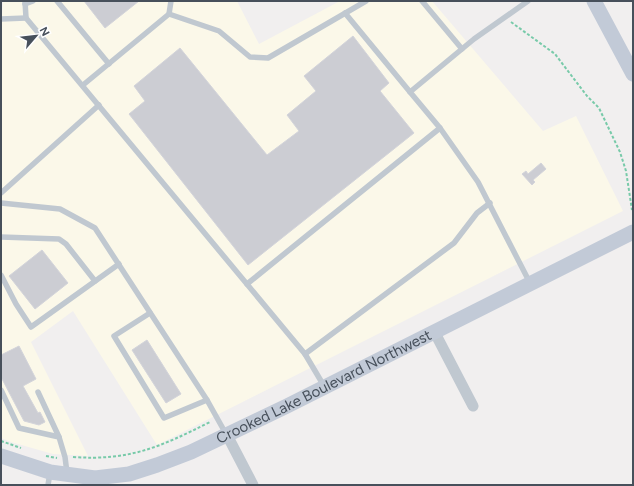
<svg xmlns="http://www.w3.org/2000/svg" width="634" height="486" font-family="Figtree,sans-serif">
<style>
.commercial{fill:#fbf8e9}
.building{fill:#cccdd3;stroke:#d3d4da}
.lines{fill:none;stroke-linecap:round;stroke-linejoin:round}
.path{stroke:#78caa9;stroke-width:2;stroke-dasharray:3 2;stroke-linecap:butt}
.lane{stroke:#c0c8d0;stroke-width:5.5}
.street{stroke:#c0c8d0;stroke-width:11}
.secondary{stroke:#c2cad7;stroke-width:15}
.labels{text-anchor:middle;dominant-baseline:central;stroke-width:4;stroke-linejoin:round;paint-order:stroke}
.street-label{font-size:15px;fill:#47505b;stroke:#fff}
</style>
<rect width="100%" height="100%" fill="#f1efef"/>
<!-- commercial -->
<polygon class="commercial" points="3,1 237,1 259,44 340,1 432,1 543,131 576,116 623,211 157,445 73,311 31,342 88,456 53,454 11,442 1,438 1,27"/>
<!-- building -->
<g class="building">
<polygon points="84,1 139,1 105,28"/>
<polygon points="353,36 389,83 380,91 414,133 248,265 129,114 145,101 134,86 180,48 267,155 299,131 287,115 316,91 304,76"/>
<polygon points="541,163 546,169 533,180 535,182 532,185 522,174 526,171 528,174"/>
<polygon points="42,250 68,283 35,309 9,276"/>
<polygon points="147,340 181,394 166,403 132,350"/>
<polygon points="19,346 36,379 23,386 38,413 40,412 45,422 39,425 24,421 1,377 1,355"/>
</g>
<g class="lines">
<!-- path -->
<g class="path">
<polyline points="511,22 555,54 587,96 599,108 620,152 626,171 632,210"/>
<polyline points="1,441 21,448"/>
<polyline points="46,456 57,458"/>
<path d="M73 457C130 461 160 447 210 422"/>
</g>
<!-- lane -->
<g class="lane">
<polyline points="25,1 26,18 305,354 324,386"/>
<polyline points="57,1 109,64"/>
<polyline points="422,1 462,49"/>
<polyline points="528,1 474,39 410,92 440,128 478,182 530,283"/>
<polyline points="25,4 33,1"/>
<polyline points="345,13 410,92"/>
<polyline points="169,14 171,1"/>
<polyline points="1,19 26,18"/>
<polyline points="83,85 169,14 219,31 250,57 268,58 366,1"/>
<polyline points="1,193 99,105"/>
<polyline points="1,203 60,209 95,228 207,400 226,434"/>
<polyline points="1,237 59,239 66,244 95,281"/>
<polyline points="1,275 16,304 31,327 119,264"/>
<polyline points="247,284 440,128"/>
<polyline points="150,313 114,336 164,418 207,400"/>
<polyline points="305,354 454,243 477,213 490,203"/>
<polyline points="1,390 19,428 59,437 65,457 67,473"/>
<polyline points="38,392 59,437"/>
<polyline points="48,485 50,473"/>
</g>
<!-- street -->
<g class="street">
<polyline points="435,333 473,406"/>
<polyline points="227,435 253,485"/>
</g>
<!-- secondary -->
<g class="secondary">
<polyline points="594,1 633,74"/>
<path id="s1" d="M1 456 50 472 95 478 129 474 157 465 191 452 287 406 633 232"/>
</g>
</g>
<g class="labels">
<!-- street labels -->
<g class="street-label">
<text stroke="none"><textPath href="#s1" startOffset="345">Crooked Lake Boulevard Northwest</textPath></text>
</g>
</g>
<!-- border -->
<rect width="634" height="486" fill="none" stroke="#47505b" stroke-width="4"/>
<!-- north arrow -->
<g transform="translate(36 36) rotate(62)" stroke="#ffffff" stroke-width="3" paint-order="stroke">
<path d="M0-3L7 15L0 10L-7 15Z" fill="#47505b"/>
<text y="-6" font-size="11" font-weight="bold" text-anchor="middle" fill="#47505b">N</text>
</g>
</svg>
